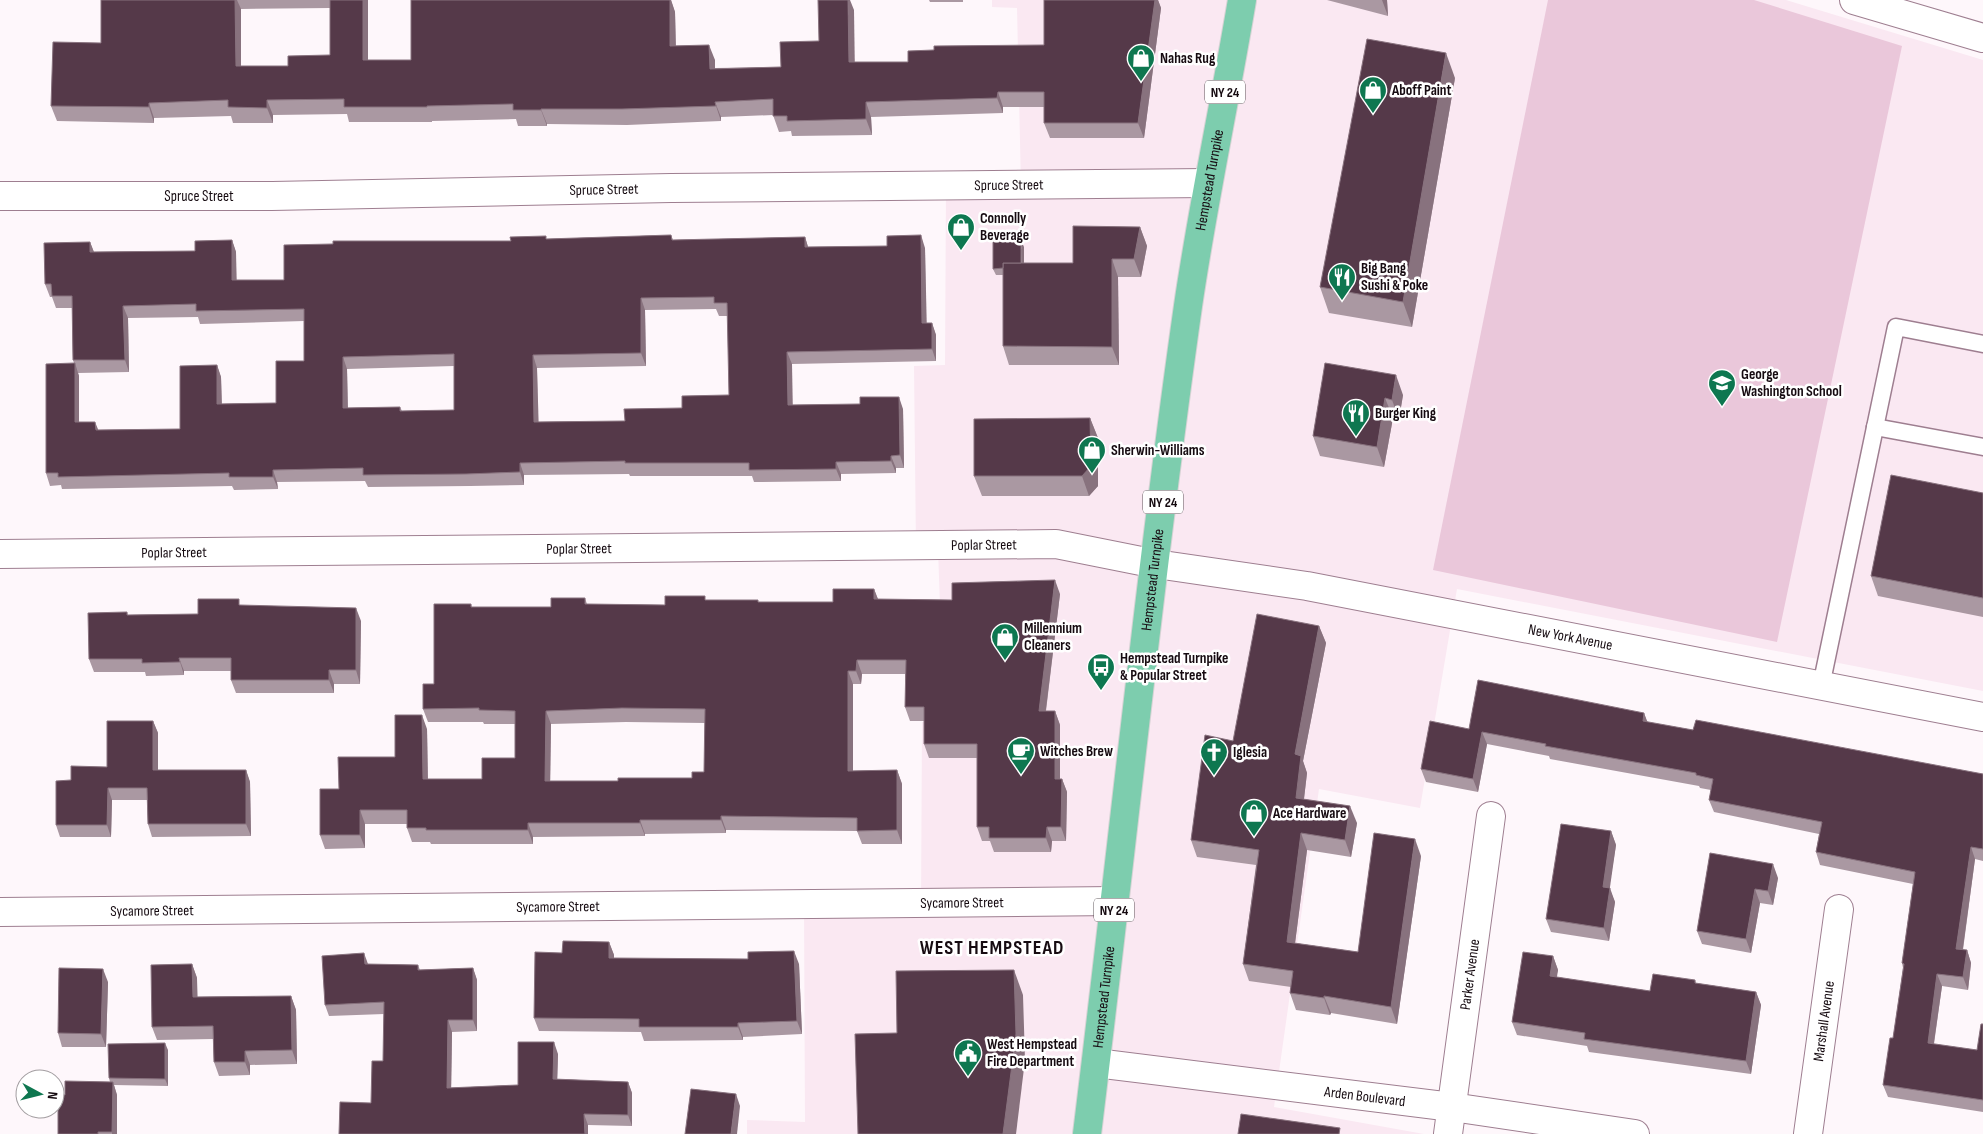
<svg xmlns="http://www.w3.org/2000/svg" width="1983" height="1134" font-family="'Sofia Sans Condensed',sans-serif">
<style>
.built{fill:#fae8f2}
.green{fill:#eac7da}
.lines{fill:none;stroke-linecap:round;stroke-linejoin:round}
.lane-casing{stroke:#9e7e90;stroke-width:19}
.street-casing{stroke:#9e7e90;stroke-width:30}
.primary-casing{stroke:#d5d3d4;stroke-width:30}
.lane{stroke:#fff;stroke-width:16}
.street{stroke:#fff;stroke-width:28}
.primary{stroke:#7dcdae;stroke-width:28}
.wall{fill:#aa98a2;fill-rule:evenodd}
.shaded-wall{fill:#88727e}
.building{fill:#553949;stroke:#88727e;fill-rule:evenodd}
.labels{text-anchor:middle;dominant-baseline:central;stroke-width:5;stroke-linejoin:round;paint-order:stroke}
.shield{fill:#fff;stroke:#5c5458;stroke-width:1}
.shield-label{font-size:14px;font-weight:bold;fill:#160b11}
.poi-label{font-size:15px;font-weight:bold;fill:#160b11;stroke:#fff;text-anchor:start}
.street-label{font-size:15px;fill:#160b11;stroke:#fff}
.district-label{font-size:20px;font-weight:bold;letter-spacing:1px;fill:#160b11;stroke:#fff}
</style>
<rect width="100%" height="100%" fill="#fef7fb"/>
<!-- built -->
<polygon class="built" points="992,0 1786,0 1983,60 1983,691 1457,589 1420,808 1319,789 1274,1107 1424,1134 747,1134 747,1120 805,1122 804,906 921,908 922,722 943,723 943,690 938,549 916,549 914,366 945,365 946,188 1021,186 1017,8 992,7"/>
<!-- green -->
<polygon class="green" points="1548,0 1754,0 1902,46 1777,642 1433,570"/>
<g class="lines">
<!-- lane casing -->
<g class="lane-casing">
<g id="lane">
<polyline points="1875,427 1983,447"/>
<polyline points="1821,686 1896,327 1983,344"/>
</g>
</g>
<!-- street casing -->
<g class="street-casing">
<g id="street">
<polyline points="1854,0 1983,38"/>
<path id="s1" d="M0 196H272L671 188 1208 183"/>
<path id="s2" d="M0 554 1056 544 1156 564 1307 586 1983 717"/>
<path id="s3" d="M0 912 1115 901"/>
<path id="s4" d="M1096 1063 1452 1107 1635 1134"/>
<path id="s5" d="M1448 1134 1491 816"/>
<path id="s6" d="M1808 1134 1839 909"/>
</g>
</g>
<!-- primary casing -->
<g class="primary-casing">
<g id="primary">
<path id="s7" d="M1087 1134C1121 858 1149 581 1188 306 1203 203 1225 102 1242 0"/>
</g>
</g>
<!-- lane -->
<use href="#lane" class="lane"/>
<!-- street -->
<use href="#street" class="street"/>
<!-- primary -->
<use href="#primary" class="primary"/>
</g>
<!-- wall -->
<g class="wall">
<path d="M101 0H368V60H411V0H671L675 12 676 46 715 60V68L781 67 819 41 854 10V62H908L934 50 1044 45V0H1158L1161 8 1144 138H1050L1044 123V107H1003V113L871 117 872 135 792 136 791 131 779 132 773 115 721 117V121L627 125 547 124V126H518L516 119 432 121V122H349L347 114 273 115V123H233L231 116 154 118V123L57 121 51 106 101 43ZM330 8V55L288 66H241V9Z"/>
<polygon points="929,0 963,0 963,2 930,2"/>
<polygon points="1327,0 1387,0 1388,16"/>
<polygon points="1455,78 1412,327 1329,313 1320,287"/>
<polygon points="1140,227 1147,246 1141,277 1118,277 1119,365 1009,365 1003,346 1003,275 996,275 993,269 1024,247 1024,263 1073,263"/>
<path d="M671 235 673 240 805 237 808 247 925 248 926 323H932L936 335V361L792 364V405L903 409 904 468H896V473L841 474V481L754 482 752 476H630L629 474 524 475V485L470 486 368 487 365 481 277 482 278 489 234 490 232 486 62 489 61 485 50 486 46 473 74 363 73 360 72 308H56L52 297H50L45 284 90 242 94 252 195 251 232 240 236 252V280H284L511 241 547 239ZM716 309 719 316H728L729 395 682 408 625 421 538 422 537 368 646 366 645 310ZM198 317 200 324 304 321V361L276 403 222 404 221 377 217 365 180 429 98 430 79 422V376L78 373 129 372 128 318ZM454 366V410L402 411 400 407 348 408 347 369Z"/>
<polygon points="1325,363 1403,395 1399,419 1393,418 1384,467 1320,456 1313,436"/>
<polygon points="1090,418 1098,438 1098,486 1089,496 982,496 974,476"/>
<polygon points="1983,493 1983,617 1878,596 1871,576"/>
<path d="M874 589 878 599 952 600 1060 594 1046 711H1055L1060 725V779H1062L1067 792 1066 841H1052L1051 852H994L990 841H982L977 827V758H929L924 744V721H910L905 707V674H862L861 684H853V771L897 770 902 784V844H862L857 831 726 830V833L645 834V836L533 837V844H431L430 842H412L407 828V824H365V848L325 849 320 835 339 789 395 757 427 729 428 779H482L515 758V724H484L483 722H428L423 709 434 684 471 604 472 607H551L585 598 587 604 665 605 706 600 758 602H833ZM626 722 705 723 704 772 692 778 618 781H550L551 724Z"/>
<polygon points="242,606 361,621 360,684 334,684 334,693 236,693 231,680 231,671 184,671 184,675 146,676 145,672 94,672 89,659 127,612 128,615 198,614"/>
<polygon points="1319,626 1326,643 1303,761 1307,773 1304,799 1357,823 1351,857 1307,850 1295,943 1358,952 1421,856 1397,1024 1331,1013 1330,1015 1296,1010 1290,993 1291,987 1249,981 1243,964 1256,865 1197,857 1191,840 1233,741"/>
<polygon points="1644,713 1647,722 1693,730 1983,774 1983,861 1975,859 1963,950 1967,950 1971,963 1968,990 1942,986 1934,1044 1977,1050 1983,1024 1983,1112 1888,1097 1883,1085 1893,1038 1903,968 1902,963 1913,884 1820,865 1816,852 1819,834 1714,812 1709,800 1711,790 1700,788 1699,786 1550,759 1549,756 1487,744 1478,792 1426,782 1421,769 1469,729"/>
<polygon points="153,721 158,733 158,770 246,770 250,782 251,836 152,837 148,824 147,800 112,800 111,837 60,837 56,825 71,780 107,767"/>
<polygon points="1611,831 1616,845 1609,888 1615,902 1609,941 1551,932 1546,919"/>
<polygon points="1710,853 1778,878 1773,905 1760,903 1751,953 1702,944 1697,931"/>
<polygon points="609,942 614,955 614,958 799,964 802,1034 743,1037 743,1040 644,1041 641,1032 539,1031 534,1018 562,953"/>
<polygon points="1553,956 1558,970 1556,977 1650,991 1695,980 1696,983 1756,992 1761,1005 1751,1074 1589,1052 1587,1046 1517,1035 1512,1022"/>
<polygon points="192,964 197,978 197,997 291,996 296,1010 297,1064 250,1065 250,1075 219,1076 214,1062 213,1039 157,1040 152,1027"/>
<polygon points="368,964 418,965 420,970 473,968 477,980 477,1031 452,1032 451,1088 518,1085 558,1054 557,1079 628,1082 632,1093 632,1126 588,1125 371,1103 383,1061 384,1014 329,1016 325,1005"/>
<polygon points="108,982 106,1047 62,1047 58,1033"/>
<polygon points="168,1050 168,1086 114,1085 117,1095 117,1134 58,1134 65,1095 110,1082 109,1078"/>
</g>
<!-- shaded-wall -->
<g class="shaded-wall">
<polygon points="235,0 237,0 241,9 241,81 236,66"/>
<polygon points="363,0 368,0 368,75 363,60"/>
<polygon points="670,0 671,0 675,12 676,61 670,46"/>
<polygon points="848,0 850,0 854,10 855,78 849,62"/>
<polygon points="1155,0 1158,0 1161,8 1144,138 1138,123"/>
<polygon points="1382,0 1387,0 1388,16"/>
<polygon points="709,45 715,60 715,84 710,69"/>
<polygon points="1446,53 1455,78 1412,327 1403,302"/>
<polygon points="998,92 1003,107 1003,113 997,98"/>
<polygon points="267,100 273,115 273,123 267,108"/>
<polygon points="715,102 721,117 721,121 716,106"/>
<polygon points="866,102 871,117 872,135 866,119"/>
<polygon points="149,103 154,118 154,123 149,107"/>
<polygon points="541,109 547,124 547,126 541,110"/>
<polygon points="1140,227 1147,246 1141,277 1134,259"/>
<polygon points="921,235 925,248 927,335 922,323"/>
<polygon points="805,237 809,250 805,247"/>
<polygon points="232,240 236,252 237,293 232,280"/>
<polygon points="1021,240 1024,247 1024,275 1022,268"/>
<polygon points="90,242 95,255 90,252"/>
<polygon points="1112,259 1118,277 1119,365 1112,347"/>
<polygon points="641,298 645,310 646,366 641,353"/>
<polygon points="123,306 128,318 129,372 125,360"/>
<polygon points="932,323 936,335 936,361 932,349"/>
<polygon points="787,352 792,364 793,417 788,405"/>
<polygon points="533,355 537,368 539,435 534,422"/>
<polygon points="343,357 347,369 348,420 343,408"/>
<polygon points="75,363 79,376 79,435 75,422"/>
<polygon points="217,365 221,377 222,417 217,404"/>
<polygon points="1396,375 1403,395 1399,419 1392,400"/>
<polygon points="899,397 903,409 904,468 900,455"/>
<polygon points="1385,398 1393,418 1384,467 1377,447"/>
<polygon points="1090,418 1098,438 1098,486 1089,496 1082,476"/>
<polygon points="95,422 100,434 96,430"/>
<polygon points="891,456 896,468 896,473 891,461"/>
<polygon points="836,462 841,474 841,481 836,469"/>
<polygon points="520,463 524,475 524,485 520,472"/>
<polygon points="273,470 277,482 278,489 273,477"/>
<polygon points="1055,580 1060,594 1044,725 1039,711"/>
<polygon points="874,589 879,602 874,599"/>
<polygon points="356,608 361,621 360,684 356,670"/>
<polygon points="1319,626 1326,643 1303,761 1307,773 1302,815 1296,798 1295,754"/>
<polygon points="179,658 184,671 184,675 180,662"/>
<polygon points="857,660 862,674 861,684 856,671"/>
<polygon points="329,670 334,684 334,693 329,680"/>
<polygon points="848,671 853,684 853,784 848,771"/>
<polygon points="546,711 551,724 550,795 545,781"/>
<polygon points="1055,711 1060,725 1060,792 1055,779"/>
<polygon points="1644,713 1649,726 1643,721"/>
<polygon points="422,715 427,729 428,792 423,779"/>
<polygon points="153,721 158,733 158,782 153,770"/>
<polygon points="1482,732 1487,744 1478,792 1473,779"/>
<polygon points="246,770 250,782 251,836 246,824"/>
<polygon points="897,770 902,784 902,844 897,830"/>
<polygon points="1062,779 1067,792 1066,841 1061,827"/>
<polygon points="108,788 112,800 111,837 107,825"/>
<polygon points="1350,806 1357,823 1351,857 1345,840"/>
<polygon points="360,810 365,824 365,848 360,835"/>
<polygon points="721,816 726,830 726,833 721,820"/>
<polygon points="640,820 645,834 645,836 640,823"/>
<polygon points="528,823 533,837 533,844 528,830"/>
<polygon points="1047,827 1052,841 1051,852 1046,838"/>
<polygon points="1611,831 1616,845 1608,901 1603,887"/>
<polygon points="1301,833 1307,850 1293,959 1287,942"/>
<polygon points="1415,839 1421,856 1397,1024 1391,1007"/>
<polygon points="1971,847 1975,859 1961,962 1956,949"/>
<polygon points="1773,864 1778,878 1773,905 1768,891"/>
<polygon points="1610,888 1615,902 1609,941 1604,928"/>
<polygon points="1755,889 1760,903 1751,953 1746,939"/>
<polygon points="609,942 614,955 614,971 609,958"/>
<polygon points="1967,950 1971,963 1968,990 1963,977"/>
<polygon points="794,951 799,964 802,1034 797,1021"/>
<polygon points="364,953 368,964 365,964"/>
<polygon points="1553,956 1558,970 1555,990 1550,976"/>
<polygon points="192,964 197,978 198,1011 193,997"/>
<polygon points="473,968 477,980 477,1031 473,1020"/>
<polygon points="103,969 108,982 106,1047 101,1034"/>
<polygon points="1014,970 1023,995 1025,1060 1016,1134 1003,1134"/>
<polygon points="1937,974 1942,986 1932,1056 1928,1043"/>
<polygon points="1756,992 1761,1005 1751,1074 1746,1061"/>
<polygon points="291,996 296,1010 297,1064 292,1050"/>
<polygon points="1324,996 1331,1013 1330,1015 1324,998"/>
<polygon points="448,1020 452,1032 451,1099 447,1088"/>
<polygon points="738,1023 743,1037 743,1040 738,1027"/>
<polygon points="554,1042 558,1054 557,1090 553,1079"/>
<polygon points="165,1043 168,1050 168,1086 165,1079"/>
<polygon points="245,1051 250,1065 250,1075 245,1062"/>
<polygon points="113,1082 117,1095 117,1134 112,1134 112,1132"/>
<polygon points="628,1082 632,1093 632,1126 628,1115"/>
<polygon points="736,1094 740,1106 737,1134 731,1134"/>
<polygon points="584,1114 588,1125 588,1134 585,1134"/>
</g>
<!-- building -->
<g class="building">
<polygon points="101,0 235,0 236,66 288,66 288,56 330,55 330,0 363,0 363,60 411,60 411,0 670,0 670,46 709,45 710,69 781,67 780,42 819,41 818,0 848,0 849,62 908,62 908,51 934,50 934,46 1044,45 1044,0 1155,0 1138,123 1044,123 1044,92 998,92 997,98 866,102 866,119 787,121 787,116 773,116 773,99 715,102 716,106 622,109 541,109 541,110 513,110 513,104 427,106 427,107 344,107 344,99 267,100 267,108 228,107 228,100 149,103 149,107 51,106 53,42 101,43"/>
<polygon points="1367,39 1446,53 1403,302 1320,287"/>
<polygon points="1073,226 1140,227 1134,259 1112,259 1112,347 1003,346 1003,263 1073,263"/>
<path d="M671 235 672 240 805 237V247L887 246V236L921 235 922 323H932V349L787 352 788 405 860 404V397H899L900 455 891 456V461L836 462V469L749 470V463H625V461L520 463V472L466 474 363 475V468L273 470V477H229V473L58 477V473H46V364L75 363V422H95L96 430 180 429V366L217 365V404L276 403V361H304V309L196 311V304L123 306 125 360H73L72 296H52L51 284H45L44 243 90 242V252L195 251V241L232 240V280H284V245L333 244V241H511L510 237 546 236V239ZM714 297V303H727L729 395 682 396V408L624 409 625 421 534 422 533 355 641 353V298ZM454 354V410L400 411V407L343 408V357Z"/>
<polygon points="1021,240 1021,263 1003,263 1003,268 993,269 993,241"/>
<polygon points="1325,363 1396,375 1392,400 1385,398 1377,447 1313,436"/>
<polygon points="1090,418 1091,466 1082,476 974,476 974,419"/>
<polygon points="1891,475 1983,493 1983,598 1871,576"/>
<path d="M1055 580 1039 711H1055V779H1062L1061 827H1047L1046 838H989V827H977V744H924V707H905L906 660H857L856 671H848V771L897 770V830L857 831V818L721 816V820H640V823H528V830H426V828H407V810H360V835H320V789H339L338 757H395V715H422L423 779H482V758H515V711L479 710V708L423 709V684H434V604H471V607H551V598H585V604L665 605V596H705V600H758V602H833V589H874V599L952 600V583ZM622 708 705 709 704 772H692V778H618V781H545L546 711Z"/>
<polygon points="198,599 239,599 239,605 356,608 356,670 329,670 329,680 231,680 231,658 179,658 180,662 142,663 142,659 89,659 88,613 127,612 127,615 198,614"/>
<polygon points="1257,614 1319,626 1295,754 1301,756 1296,798 1350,806 1345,840 1301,833 1287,942 1358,952 1374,833 1415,839 1391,1007 1324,996 1324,998 1290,993 1293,971 1243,964 1259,850 1191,840 1205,735 1233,741"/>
<polygon points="1478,680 1644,713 1643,721 1693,730 1696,720 1983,774 1983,849 1971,847 1956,949 1967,950 1963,977 1937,974 1928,1043 1977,1050 1981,1024 1983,1024 1983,1100 1883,1085 1890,1038 1893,1038 1904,964 1902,963 1915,872 1816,852 1822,822 1709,800 1713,779 1696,775 1696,773 1545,746 1546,744 1482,732 1473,779 1421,769 1430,721 1469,729"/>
<polygon points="107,721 153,721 153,770 246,770 246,824 148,824 147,788 108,788 107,825 56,825 56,781 71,780 71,766 107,767"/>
<polygon points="1561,824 1611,831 1603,887 1610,888 1604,928 1546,919"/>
<polygon points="1710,853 1773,864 1768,891 1755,889 1746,939 1697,931"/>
<polygon points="563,941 609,942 609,958 748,959 748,952 794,951 797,1021 738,1023 738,1027 639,1027 639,1019 534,1018 535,952 562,953"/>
<polygon points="1523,952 1553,956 1550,976 1650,991 1653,974 1695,980 1695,983 1756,992 1746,1061 1584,1039 1585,1033 1512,1022"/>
<polygon points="364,953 365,964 418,965 418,970 473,968 473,1020 448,1020 447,1088 518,1085 518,1042 554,1042 553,1079 628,1082 628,1115 584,1114 585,1134 339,1134 340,1102 371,1103 372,1061 383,1061 384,1002 325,1005 322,956"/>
<polygon points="192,964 193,997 291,996 292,1050 245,1051 245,1062 214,1062 213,1026 152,1027 151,965"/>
<polygon points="59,968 103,969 101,1034 58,1033"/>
<polygon points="1014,970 1016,1034 1003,1134 858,1134 855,1034 897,1033 896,971"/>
<polygon points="165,1043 165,1079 109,1078 108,1044"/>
<polygon points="65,1081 113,1082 112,1132 98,1132 98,1134 58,1134 58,1094 65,1095"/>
<polygon points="691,1089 736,1094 731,1134 685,1134"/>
<polygon points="1241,1114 1340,1128 1339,1134 1238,1134"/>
</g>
<!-- icons -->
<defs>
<g id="shop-pin" transform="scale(1.4375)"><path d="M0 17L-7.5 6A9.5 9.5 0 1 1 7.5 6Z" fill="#0e7750" stroke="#fff"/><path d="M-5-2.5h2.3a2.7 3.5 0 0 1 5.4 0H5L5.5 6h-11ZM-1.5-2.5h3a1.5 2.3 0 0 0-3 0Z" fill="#fff"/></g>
<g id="restaurant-pin" transform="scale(1.4375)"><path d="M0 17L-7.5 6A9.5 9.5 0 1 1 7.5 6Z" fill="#0e7750" stroke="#fff"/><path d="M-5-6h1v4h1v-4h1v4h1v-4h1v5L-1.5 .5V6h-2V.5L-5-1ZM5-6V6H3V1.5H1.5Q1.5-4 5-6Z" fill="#fff"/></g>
<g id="school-pin" transform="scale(1.4375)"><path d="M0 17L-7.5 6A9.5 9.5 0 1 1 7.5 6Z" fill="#0e7750" stroke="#fff"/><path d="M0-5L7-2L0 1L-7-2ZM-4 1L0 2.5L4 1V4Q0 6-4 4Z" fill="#fff"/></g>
<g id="bus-pin" transform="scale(1.4375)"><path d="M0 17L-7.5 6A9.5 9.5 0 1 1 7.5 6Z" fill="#0e7750" stroke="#fff"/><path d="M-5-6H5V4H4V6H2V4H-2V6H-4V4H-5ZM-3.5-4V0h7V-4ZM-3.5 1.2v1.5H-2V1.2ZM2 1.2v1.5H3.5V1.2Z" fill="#fff"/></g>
<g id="cafe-pin" transform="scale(1.4375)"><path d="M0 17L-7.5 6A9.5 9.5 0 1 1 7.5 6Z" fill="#0e7750" stroke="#fff"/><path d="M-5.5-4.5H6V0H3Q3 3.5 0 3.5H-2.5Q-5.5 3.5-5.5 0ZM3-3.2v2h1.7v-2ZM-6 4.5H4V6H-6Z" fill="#fff"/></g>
<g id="church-pin" transform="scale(1.4375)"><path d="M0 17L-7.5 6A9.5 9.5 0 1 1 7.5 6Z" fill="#0e7750" stroke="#fff"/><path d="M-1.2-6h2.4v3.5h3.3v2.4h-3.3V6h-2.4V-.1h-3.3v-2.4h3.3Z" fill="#fff"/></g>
<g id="civic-pin" transform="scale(1.4375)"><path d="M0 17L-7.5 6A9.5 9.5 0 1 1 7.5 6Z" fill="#0e7750" stroke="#fff"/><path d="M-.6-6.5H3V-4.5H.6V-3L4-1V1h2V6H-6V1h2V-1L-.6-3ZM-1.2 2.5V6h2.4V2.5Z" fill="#fff"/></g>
</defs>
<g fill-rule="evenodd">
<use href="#shop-pin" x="1141" y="58"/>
<use href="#shop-pin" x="1373" y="90"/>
<use href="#shop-pin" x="961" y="227"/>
<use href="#restaurant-pin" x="1342" y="277"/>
<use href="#school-pin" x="1722" y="383"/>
<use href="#restaurant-pin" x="1356" y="413"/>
<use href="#shop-pin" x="1092" y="450"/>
<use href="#shop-pin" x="1005" y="637"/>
<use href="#bus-pin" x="1101" y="667"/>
<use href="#cafe-pin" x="1021" y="751"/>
<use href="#church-pin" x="1214" y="752"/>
<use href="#shop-pin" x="1254" y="813"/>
<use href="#civic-pin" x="968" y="1053"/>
</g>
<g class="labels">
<!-- shield labels -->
<g class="shield">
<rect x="1205" y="80.5" width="40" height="23" rx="4"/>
<rect x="1143" y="490.5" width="40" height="23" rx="4"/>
<rect x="1094" y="898.5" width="40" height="23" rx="4"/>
</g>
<g class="shield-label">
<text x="1225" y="92">NY 24</text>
<text x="1163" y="502">NY 24</text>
<text x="1114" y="910">NY 24</text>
</g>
<!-- poi labels -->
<g class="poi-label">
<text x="1160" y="58">Nahas Rug</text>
<text x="1392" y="90">Aboff Paint</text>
<text x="980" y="218">Connolly<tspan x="980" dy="17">Beverage</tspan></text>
<text x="1361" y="268">Big Bang<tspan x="1361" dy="17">Sushi &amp; Poke</tspan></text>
<text x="1741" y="374">George<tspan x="1741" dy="17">Washington School</tspan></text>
<text x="1375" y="413">Burger King</text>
<text x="1111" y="450">Sherwin-Williams</text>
<text x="1024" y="628">Millennium<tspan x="1024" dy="17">Cleaners</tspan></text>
<text x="1120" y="658">Hempstead Turnpike<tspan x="1120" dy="17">&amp; Popular Street</tspan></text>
<text x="1040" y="751">Witches Brew</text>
<text x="1233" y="752">Iglesia</text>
<text x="1273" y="813">Ace Hardware</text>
<text x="987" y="1044">West Hempstead<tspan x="987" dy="17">Fire Department</tspan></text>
</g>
<!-- street labels -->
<g class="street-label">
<text stroke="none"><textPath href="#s7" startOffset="962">Hempstead Turnpike</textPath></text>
<text stroke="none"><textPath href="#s1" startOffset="1009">Spruce Street</textPath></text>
<text stroke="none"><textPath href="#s1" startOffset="604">Spruce Street</textPath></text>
<text stroke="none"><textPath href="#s1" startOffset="199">Spruce Street</textPath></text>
<text stroke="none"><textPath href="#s2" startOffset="984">Poplar Street</textPath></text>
<text stroke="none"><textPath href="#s2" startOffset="579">Poplar Street</textPath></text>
<text stroke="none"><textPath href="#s2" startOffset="174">Poplar Street</textPath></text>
<text stroke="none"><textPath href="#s7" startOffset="558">Hempstead Turnpike</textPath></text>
<text stroke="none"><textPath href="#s2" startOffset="1579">New York Avenue</textPath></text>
<text stroke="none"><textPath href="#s3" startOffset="962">Sycamore Street</textPath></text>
<text stroke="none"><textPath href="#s3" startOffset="558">Sycamore Street</textPath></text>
<text stroke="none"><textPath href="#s3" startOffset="152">Sycamore Street</textPath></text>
<text stroke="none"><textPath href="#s5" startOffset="161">Parker Avenue</textPath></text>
<text stroke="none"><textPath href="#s7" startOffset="138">Hempstead Turnpike</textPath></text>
<text stroke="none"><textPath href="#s6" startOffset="114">Marshall Avenue</textPath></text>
<text stroke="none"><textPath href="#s4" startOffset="271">Arden Boulevard</textPath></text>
</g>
<!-- district labels -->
<g class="district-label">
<text x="992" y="948">WEST HEMPSTEAD</text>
</g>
</g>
<!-- north arrow -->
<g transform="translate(40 1094) rotate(97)"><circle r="24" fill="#ffffff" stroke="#a29da0"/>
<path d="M0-4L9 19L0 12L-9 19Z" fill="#0e7750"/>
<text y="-8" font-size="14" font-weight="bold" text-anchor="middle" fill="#160b11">N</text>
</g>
</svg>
